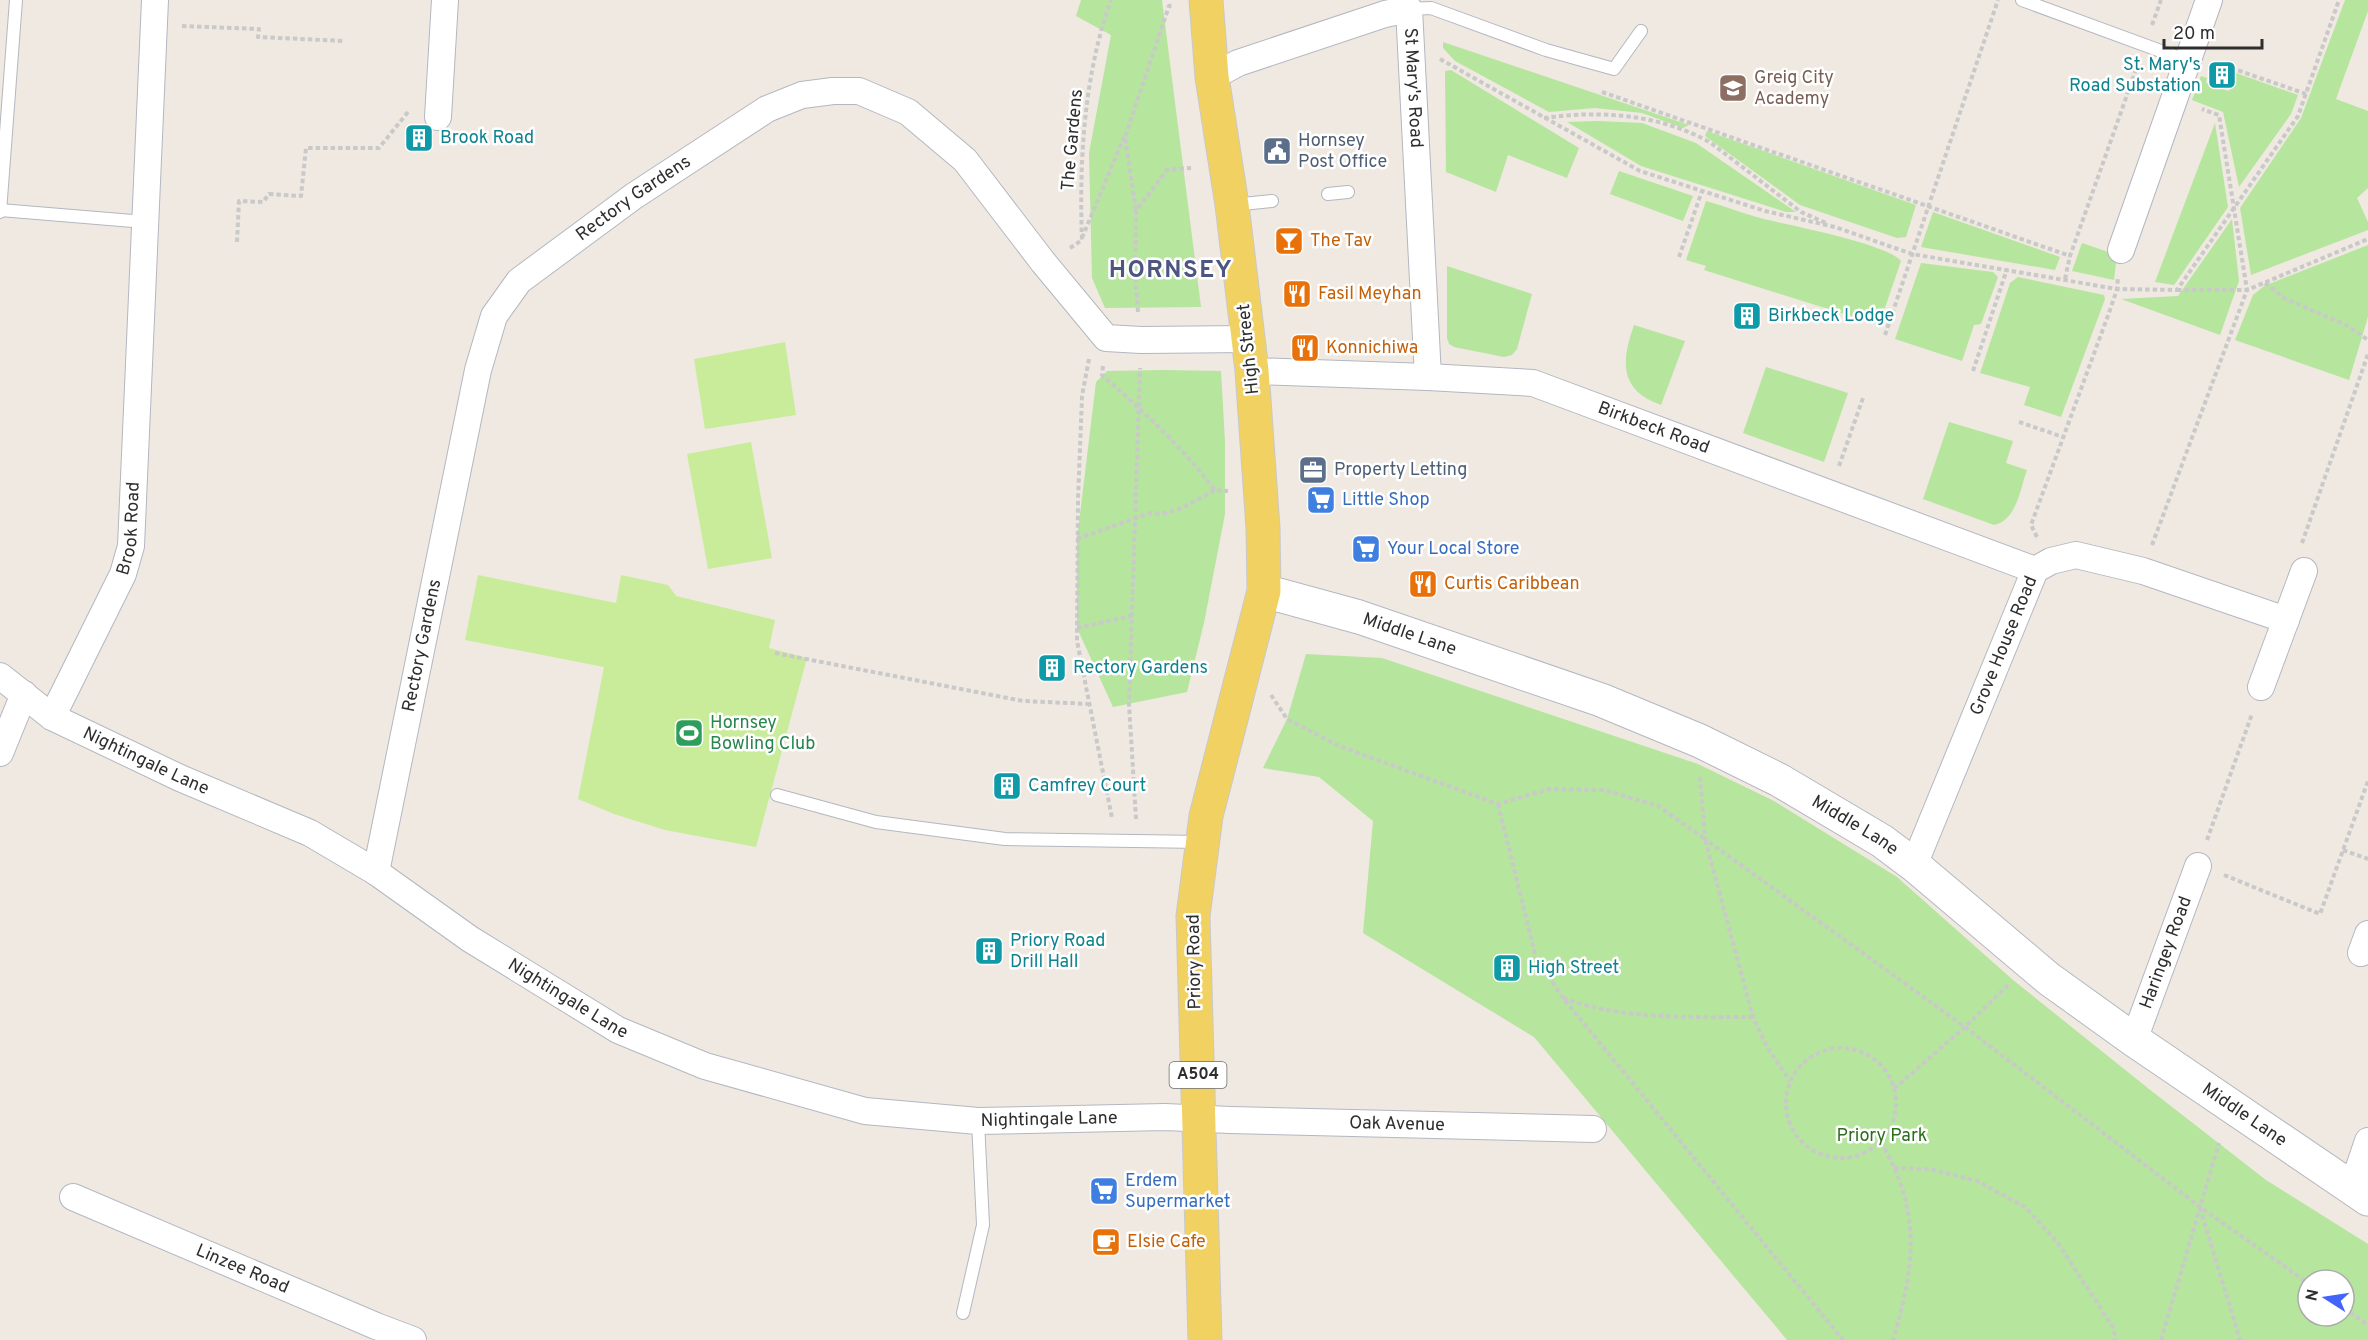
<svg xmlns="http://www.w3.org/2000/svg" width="2368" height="1340" font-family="Overpass,sans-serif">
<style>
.green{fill:#b6e59e;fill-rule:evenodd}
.pitch{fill:#c9ec9a}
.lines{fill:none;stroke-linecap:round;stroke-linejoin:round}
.lane-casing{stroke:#b4b7c1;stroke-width:14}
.street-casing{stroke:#b4b7c1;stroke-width:28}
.secondary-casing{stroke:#b4b7c1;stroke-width:35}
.primary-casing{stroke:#c9c9c9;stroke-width:35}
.path{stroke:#c9c9c9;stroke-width:4;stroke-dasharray:4.5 3;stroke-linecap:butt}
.lane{stroke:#fff;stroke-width:12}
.street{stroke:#fff;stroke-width:26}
.secondary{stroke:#fff;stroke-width:33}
.primary{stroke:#f2d163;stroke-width:33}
.labels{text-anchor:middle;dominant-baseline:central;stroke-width:5;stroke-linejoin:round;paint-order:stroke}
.shield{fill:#fff;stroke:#6d6d6d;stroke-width:1.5}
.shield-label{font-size:16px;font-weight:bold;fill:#2e2e2e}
.culture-label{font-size:18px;fill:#0d838f;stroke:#fff;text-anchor:start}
.education-label{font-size:18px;fill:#785e54;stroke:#fff;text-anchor:start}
.street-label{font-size:18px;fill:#2e2e2e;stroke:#fff}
.service-label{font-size:18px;fill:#4e5e75;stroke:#fff;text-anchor:start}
.food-label{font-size:18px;fill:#c56008;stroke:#fff;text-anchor:start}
.shop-label{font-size:18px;fill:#366cbe;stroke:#fff;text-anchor:start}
.leisure-label{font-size:18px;fill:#27864d;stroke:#fff;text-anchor:start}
.park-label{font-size:18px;fill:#2c6e1b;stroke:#fff}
.district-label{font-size:24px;font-weight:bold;letter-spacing:1.5px;fill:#4d5680;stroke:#fff}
</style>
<rect width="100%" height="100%" fill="#efe9e1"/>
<!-- green -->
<g class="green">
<polygon points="1081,0 1162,0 1201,307 1105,308 1092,278 1089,153 1111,35 1076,16"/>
<polygon points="2345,0 2368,0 2368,11 2336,99 2368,111 2368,188 2357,198 2368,222 2368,230 2251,275 2240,208 2301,118"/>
<polygon points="1443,42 1689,125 1683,128 1642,113 1595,108 1549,112 1455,61 1443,48"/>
<polygon points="1451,70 1579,148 1567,178 1508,155 1496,192 1446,172 1445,71"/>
<polygon points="2236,73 2298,95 2291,114 2239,187 2223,112 2192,100 2201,76 2207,78 2206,83 2229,91"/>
<polygon points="1598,121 1642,123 1696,143 1796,212 1786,212 1641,166 1567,122"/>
<polygon points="2215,123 2228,207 2174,285 2155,282"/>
<polygon points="1707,131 1916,205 1906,237 1897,238 1800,205 1705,136"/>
<polygon points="1619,171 1693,196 1683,221 1610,194"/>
<path d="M1706 201C1724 206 1742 213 1760 218 1787 225 1886 243 1901 261L1879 325 1704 270 1706 266 1686 260Z"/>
<polygon points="1933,212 2060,257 2055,270 1921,247"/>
<polygon points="2232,219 2239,281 2220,335 2121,299 2178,296"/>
<polygon points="2082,243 2117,255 2114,280 2072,271"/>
<polygon points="2368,245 2368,317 2349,380 2235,340 2253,295 2264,286"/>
<polygon points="1921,263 1993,272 1998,277 1981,324 1974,325 1962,361 1895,339"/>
<polygon points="1447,266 1532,294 1517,349 1512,355 1504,357 1454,347 1449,344 1447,338"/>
<polygon points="2018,277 2104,295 2105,299 2061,417 2024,405 2030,387 1980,373 2010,283"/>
<path d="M1634 325 1685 341 1661 405C1619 390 1621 362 1634 325Z"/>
<polygon points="1766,367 1848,393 1824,462 1743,433"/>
<polygon points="1164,370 1221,371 1225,442 1225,514 1204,623 1187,692 1113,707 1077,628 1077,539 1096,382 1107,371"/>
<path d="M1949 422 2013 441 2006 463 2027 470C2020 489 2017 520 1994 525L1923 499Z"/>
<path d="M1306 654 1382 658 1698 764 1774 801 1897 877 2013 980 2149 1089 2266 1180 2368 1244V1340H1787L1534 1037 1363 933 1373 821 1319 777 1263 768 1287 719ZM2308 1280H2344V1316H2308Z"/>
</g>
<!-- pitch -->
<g class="pitch">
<polygon points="785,342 796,415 705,429 694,359"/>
<polygon points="751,442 772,558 708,569 687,454"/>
<polygon points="478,575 616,603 621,575 668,585 676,596 775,620 769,648 807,658 756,847 665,830 614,814 578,799 604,667 465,640"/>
</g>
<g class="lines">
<!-- lane casing -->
<g class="lane-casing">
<g id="lane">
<polyline points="2022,0 2188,61"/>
<polyline points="1409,7 1409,9 1431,8 1546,50 1614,69 1641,31"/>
<polyline points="1328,194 1348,192"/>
<polyline points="1233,205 1272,201"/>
<polyline points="0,210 145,222"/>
<polyline points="0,212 16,0"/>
<polyline points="777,795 876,822 1005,839 1202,842"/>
<polyline points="963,1313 983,1225 978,1121"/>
</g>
</g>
<!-- street casing -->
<g class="street-casing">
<g id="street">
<path id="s1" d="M1212 77 1238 63 1385 14 1409 9 1428 377"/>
<polyline points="438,117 445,0"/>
<polyline points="2121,250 2209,0"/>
<path id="s2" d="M1252 371 1428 377 1533 383 2035 570"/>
<path id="s3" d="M0 676 52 717 180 778 310 833 376 872 470 939 618 1030 705 1066 865 1111 978 1121 1165 1117 1230 1120 1593 1129"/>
<polyline points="2261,687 2304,571"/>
<path id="s4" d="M52 717 123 574 131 546 155 0"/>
<polyline points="0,753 24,694"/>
<path id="s5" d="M1914 865 2035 570 2051 561 2076 555 2143 571 2286 620"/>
<path id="s6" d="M376 872 478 370 494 316 519 281 634 196 767 109 802 95 833 91H859L908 112 965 160 1043 262 1106 338 1141 340 1249 339"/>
<polyline points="2361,953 2368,934"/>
<path id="s7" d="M2134 1040 2198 866"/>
<polyline points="2352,1188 2368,1141"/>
<path id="s8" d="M73 1197 376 1326 413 1340"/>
</g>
</g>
<!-- secondary casing -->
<g class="secondary-casing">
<g id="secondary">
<path id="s9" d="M1264 591 1359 617 1601 700 1700 741 1779 780 1882 841 1914 865 2049 979 2134 1040 2368 1199"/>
</g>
</g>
<!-- primary casing -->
<g class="primary-casing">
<polyline id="primary" points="1205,1340 1193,916 1206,816 1264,591 1263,528 1252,371 1232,205 1212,77 1206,0"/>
</g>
<!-- path -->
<g class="path">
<polyline points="2152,25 2161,0"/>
<polyline points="182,26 259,29 258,37 344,41"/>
<polyline points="1440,59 1640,171 1765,211 1835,227 1912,254 2117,289 2177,290 2298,116 2339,0"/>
<polyline points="2217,63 2306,94"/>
<polyline points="1602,92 2070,256"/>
<path d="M1544 118C1601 110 1660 114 1711 143L1801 212 1826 223"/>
<polyline points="1136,210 1125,137 1169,6 1174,5"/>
<polyline points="1082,238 1124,137"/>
<polyline points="237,242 239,201 263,202 269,194 301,196 306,148 379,148 408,112"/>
<path d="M1070 248 1082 240C1079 162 1084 74 1111 0"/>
<polyline points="1679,257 1702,191"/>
<polyline points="2065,279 2070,256 2138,64"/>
<polyline points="2265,283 2284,298 2346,325 2368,340"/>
<polyline points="2177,290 2247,290 2368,239"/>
<polyline points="1138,312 1135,271 1136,211 1167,170 1191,168"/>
<polyline points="1885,335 1998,0"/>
<polyline points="1089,359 1082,396 1078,500 1077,641 1112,818"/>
<path d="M1103 366 1102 375C1142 410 1182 447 1215 490L1228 491"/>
<polyline points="1973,371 2007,269"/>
<polyline points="2019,422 2063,437"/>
<polyline points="1839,466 1863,398"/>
<polyline points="2037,537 2031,525 2110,310 2117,289 2118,276"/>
<path d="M1077 539 1150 513C1172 517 1196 500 1215 490"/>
<polyline points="2302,543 2368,354"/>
<polyline points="2152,545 2247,290 2219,115 2202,109"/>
<polyline points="1077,628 1132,616"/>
<polyline points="775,653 1023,701 1090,704"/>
<polyline points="1271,695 1287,719 1339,746 1498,804 1549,789 1604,790 1658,806 1705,839 1753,1017 1767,1047 1790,1081"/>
<polyline points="1700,777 1705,839 1965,1027 1895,1088"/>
<polyline points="1498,804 1536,958 1563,998 1843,1340"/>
<polyline points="1136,819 1129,704 1140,368"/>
<polyline points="2207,840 2252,714"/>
<polyline points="2343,850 2368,859"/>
<polyline points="2224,875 2320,914 2368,781"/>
<polyline points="2008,985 1965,1027 2200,1207 2308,1283"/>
<path d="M1563 998C1623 1020 1690 1017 1753 1017"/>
<circle cx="1841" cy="1103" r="55"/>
<path d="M1881 1142C1922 1213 1915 1265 1893 1340"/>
<polyline points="1894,1168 1930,1169 1977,1181 2025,1207 2058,1243 2114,1329 2115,1340"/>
<polyline points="2200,1208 2240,1340"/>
<polyline points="2344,1308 2368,1325"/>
<polyline points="2161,1340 2219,1143"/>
</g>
<!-- lane -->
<use href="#lane" class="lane"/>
<!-- street -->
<use href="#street" class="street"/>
<!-- secondary -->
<use href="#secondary" class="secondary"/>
<!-- primary -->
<use href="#primary" class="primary"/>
</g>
<!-- icons -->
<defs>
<g id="building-square" transform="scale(1.5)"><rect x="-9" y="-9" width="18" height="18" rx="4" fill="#0f9aa8" stroke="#fff"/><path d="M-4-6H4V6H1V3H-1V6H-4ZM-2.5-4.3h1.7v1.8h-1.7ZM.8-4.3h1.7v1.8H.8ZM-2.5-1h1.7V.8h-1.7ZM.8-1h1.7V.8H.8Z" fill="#fff"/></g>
<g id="school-square" transform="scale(1.5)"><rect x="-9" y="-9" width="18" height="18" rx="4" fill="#8d6e63" stroke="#fff"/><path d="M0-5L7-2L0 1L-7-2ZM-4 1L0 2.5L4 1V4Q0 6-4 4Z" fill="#fff"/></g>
<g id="civic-square" transform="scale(1.5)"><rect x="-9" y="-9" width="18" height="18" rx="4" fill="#5c6f8a" stroke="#fff"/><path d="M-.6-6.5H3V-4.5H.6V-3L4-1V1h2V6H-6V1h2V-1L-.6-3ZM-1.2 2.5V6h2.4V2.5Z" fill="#fff"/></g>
<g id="bar-square" transform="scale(1.5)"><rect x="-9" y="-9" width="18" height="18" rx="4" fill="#e8710a" stroke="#fff"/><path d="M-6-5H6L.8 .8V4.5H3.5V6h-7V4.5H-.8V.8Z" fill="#fff"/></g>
<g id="restaurant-square" transform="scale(1.5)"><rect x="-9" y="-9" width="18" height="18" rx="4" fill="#e8710a" stroke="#fff"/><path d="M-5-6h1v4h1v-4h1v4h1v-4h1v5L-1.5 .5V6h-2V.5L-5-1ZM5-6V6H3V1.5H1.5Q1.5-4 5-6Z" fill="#fff"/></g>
<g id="office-square" transform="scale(1.5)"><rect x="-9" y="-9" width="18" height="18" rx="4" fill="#5c6f8a" stroke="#fff"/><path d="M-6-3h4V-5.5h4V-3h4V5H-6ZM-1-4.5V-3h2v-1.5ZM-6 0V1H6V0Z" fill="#fff"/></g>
<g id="supermarket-square" transform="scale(1.5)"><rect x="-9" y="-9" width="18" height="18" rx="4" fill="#3f7fe0" stroke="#fff"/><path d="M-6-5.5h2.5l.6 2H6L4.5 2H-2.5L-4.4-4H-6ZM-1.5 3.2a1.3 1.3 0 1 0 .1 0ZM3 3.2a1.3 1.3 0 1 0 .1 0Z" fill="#fff"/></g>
<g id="stadium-square" transform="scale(1.5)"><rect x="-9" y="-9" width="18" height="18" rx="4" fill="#2e9e5b" stroke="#fff"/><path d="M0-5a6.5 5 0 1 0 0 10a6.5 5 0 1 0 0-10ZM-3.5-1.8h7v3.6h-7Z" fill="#fff"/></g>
<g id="cafe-square" transform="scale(1.5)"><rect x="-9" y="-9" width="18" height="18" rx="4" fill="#e8710a" stroke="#fff"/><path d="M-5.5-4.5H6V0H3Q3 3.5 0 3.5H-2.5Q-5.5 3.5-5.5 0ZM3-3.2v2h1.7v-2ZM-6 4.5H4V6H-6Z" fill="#fff"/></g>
</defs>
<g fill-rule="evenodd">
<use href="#building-square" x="2222" y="75"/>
<use href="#school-square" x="1733" y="88"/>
<use href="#building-square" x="419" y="138"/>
<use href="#civic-square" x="1277" y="151"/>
<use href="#bar-square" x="1289" y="241"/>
<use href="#restaurant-square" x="1297" y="294"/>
<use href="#building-square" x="1747" y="316"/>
<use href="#restaurant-square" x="1305" y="348"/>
<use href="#office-square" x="1313" y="470"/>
<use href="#supermarket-square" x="1321" y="500"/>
<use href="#supermarket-square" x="1366" y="549"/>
<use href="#restaurant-square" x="1423" y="584"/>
<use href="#building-square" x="1052" y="668"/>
<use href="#stadium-square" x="689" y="733"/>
<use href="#building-square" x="1007" y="786"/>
<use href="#building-square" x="989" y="951"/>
<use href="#building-square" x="1507" y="968"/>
<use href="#supermarket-square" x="1104" y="1191"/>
<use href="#cafe-square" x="1106" y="1242"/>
</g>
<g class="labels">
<!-- shield labels -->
<rect class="shield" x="1169.5" y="1062" width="57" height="26" rx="4.5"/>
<g class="shield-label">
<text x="1198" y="1075">A504</text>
</g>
<!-- culture labels -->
<g class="culture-label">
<text x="2201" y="65" text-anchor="end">St. Mary's<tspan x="2201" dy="21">Road Substation</tspan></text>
<text x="440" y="138">Brook Road</text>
<text x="1768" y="316">Birkbeck Lodge</text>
<text x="1073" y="668">Rectory Gardens</text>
<text x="1028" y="786">Camfrey Court</text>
<text x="1010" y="941">Priory Road<tspan x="1010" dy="21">Drill Hall</tspan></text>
<text x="1528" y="968">High Street</text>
</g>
<!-- education labels -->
<g class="education-label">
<text x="1754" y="78">Greig City<tspan x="1754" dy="21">Academy</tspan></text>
</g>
<!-- street labels -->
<g class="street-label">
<text stroke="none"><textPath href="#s1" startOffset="288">St Mary's Road</textPath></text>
<text transform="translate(1073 140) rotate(-85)">The Gardens</text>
<text stroke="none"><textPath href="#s6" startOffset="753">Rectory Gardens</textPath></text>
<text transform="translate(1249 349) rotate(-96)">High Street</text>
<text stroke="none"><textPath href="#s2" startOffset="410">Birkbeck Road</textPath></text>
<text stroke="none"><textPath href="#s4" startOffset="206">Brook Road</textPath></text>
<text stroke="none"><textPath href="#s9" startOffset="152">Middle Lane</textPath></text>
<text stroke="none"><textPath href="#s6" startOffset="231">Rectory Gardens</textPath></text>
<text stroke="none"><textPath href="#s5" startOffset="237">Grove House Road</textPath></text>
<text stroke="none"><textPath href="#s3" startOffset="170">Nightingale Lane</textPath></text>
<text stroke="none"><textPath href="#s9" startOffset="638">Middle Lane</textPath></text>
<text stroke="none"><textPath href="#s7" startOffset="93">Haringey Road</textPath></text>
<text transform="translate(1195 962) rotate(-91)">Priory Road</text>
<text stroke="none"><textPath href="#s3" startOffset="656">Nightingale Lane</textPath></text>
<text stroke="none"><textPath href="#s9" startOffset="1124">Middle Lane</textPath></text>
<text stroke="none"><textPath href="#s3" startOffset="1160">Nightingale Lane</textPath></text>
<text stroke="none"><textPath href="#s3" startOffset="1508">Oak Avenue</textPath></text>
<text stroke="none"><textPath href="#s8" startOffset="184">Linzee Road</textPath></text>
</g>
<!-- service labels -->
<g class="service-label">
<text x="1298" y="141">Hornsey<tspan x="1298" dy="21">Post Office</tspan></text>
<text x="1334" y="470">Property Letting</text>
</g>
<!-- food labels -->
<g class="food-label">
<text x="1310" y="241">The Tav</text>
<text x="1318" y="294">Fasil Meyhan</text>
<text x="1326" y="348">Konnichiwa</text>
<text x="1444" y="584">Curtis Caribbean</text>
<text x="1127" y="1242">Elsie Cafe</text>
</g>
<!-- shop labels -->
<g class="shop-label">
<text x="1342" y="500">Little Shop</text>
<text x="1387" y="549">Your Local Store</text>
<text x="1125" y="1181">Erdem<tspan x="1125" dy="21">Supermarket</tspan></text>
</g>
<!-- leisure labels -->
<g class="leisure-label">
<text x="710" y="723">Hornsey<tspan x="710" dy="21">Bowling Club</tspan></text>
</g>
<!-- park labels -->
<g class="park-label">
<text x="1882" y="1136">Priory Park</text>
</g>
<!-- district labels -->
<g class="district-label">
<text x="1171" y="271">HORNSEY</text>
</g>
</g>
<!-- north arrow -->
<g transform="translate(2326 1298) rotate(282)"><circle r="28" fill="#ffffff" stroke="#ababab" stroke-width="1.5"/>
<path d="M0-4.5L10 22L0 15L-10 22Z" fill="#4264fb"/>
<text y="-9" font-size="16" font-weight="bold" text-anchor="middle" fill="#2e2e2e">N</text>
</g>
<!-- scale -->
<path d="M2164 39v9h98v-9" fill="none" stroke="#2e2e2e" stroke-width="3"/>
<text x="2173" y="39" font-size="18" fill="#2e2e2e" stroke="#ffffff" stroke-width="4.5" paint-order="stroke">20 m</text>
</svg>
